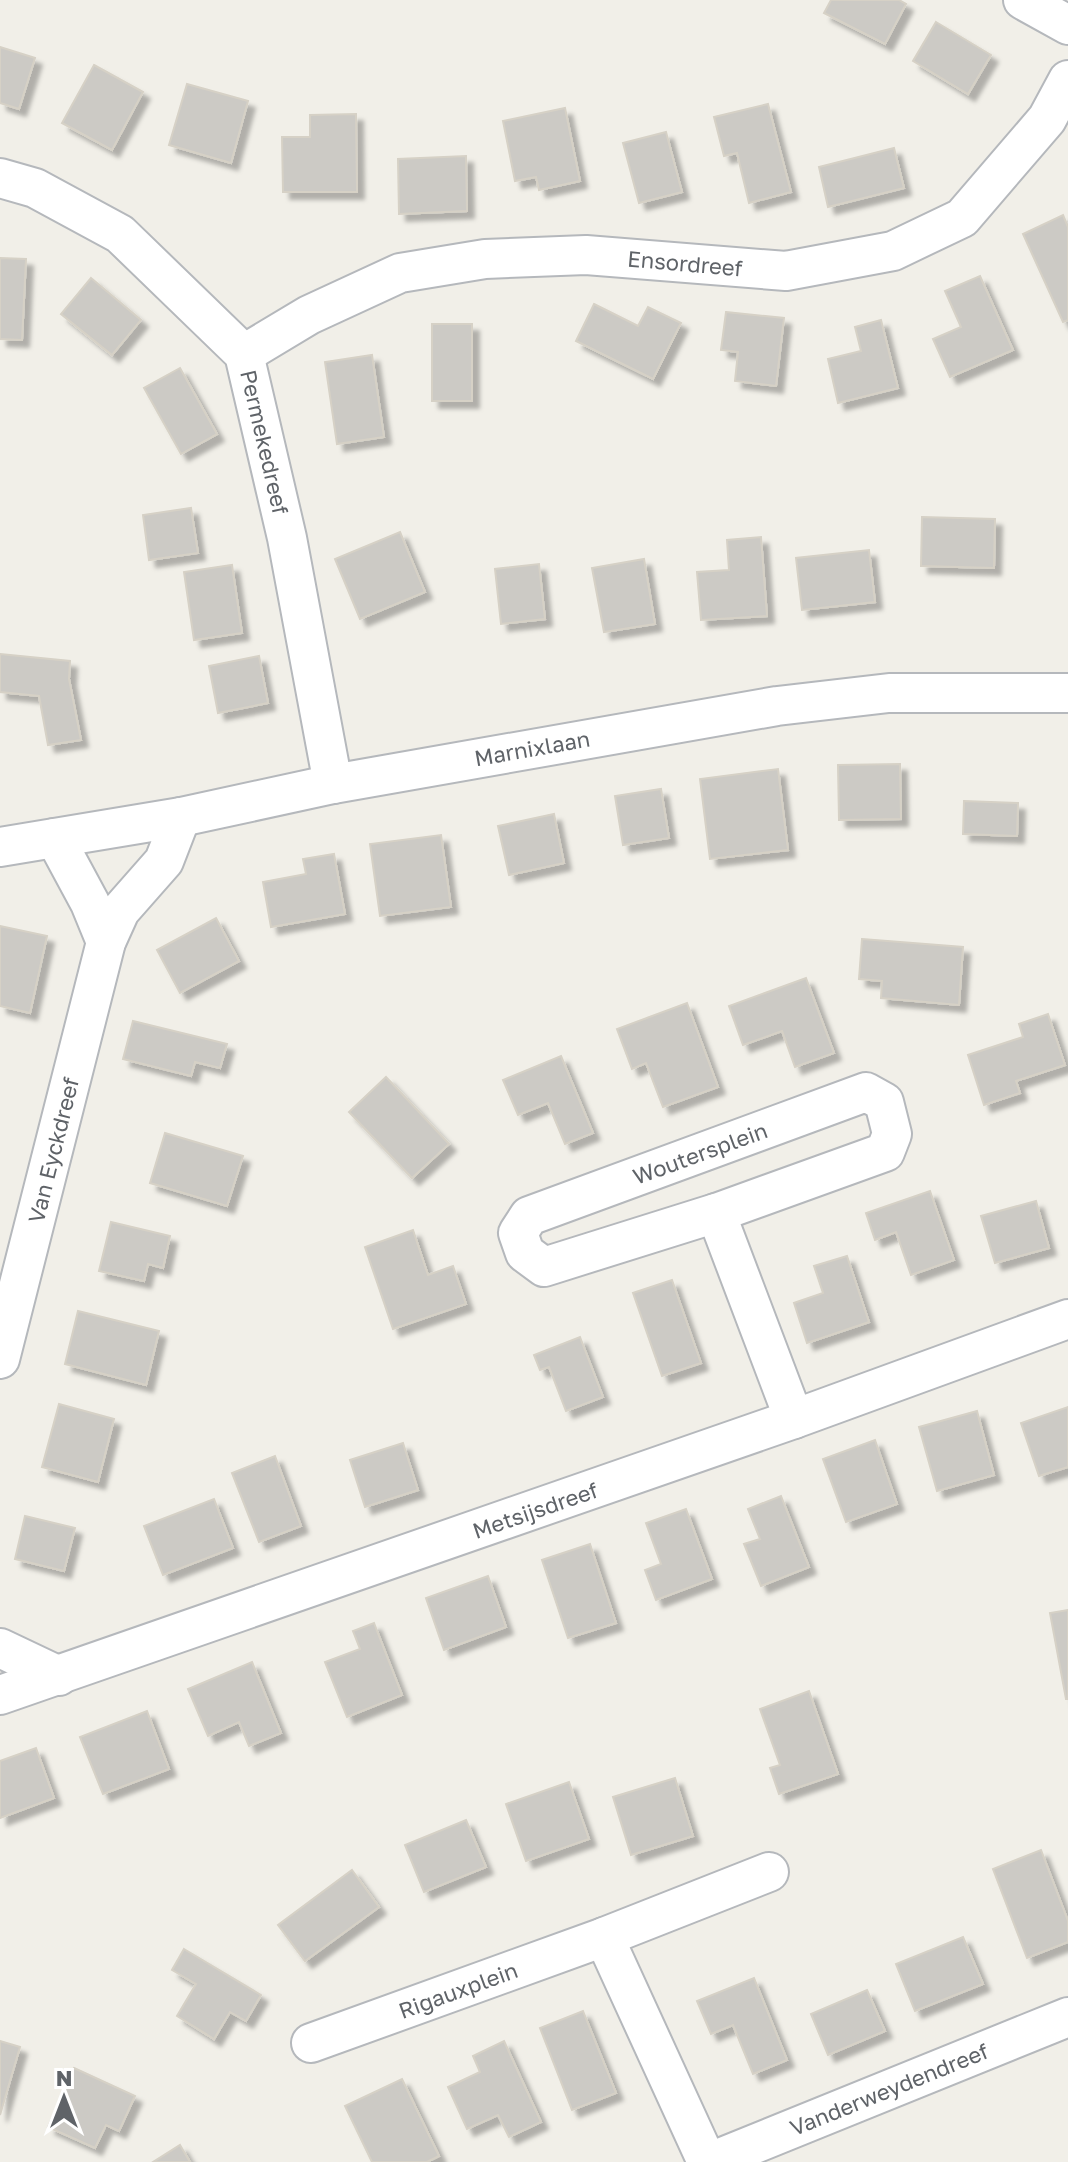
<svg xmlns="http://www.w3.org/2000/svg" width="1068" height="2162" font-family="'Golos Text',sans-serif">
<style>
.building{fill:#cccac5;stroke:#d6d1c6;stroke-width:2;filter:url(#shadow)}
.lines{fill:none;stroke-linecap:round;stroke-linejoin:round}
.minor-casing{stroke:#b5b8bc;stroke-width:42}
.minor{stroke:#fff;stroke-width:38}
.labels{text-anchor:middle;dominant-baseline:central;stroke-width:7;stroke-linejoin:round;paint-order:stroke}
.street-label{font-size:22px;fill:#5f6368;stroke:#fff}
</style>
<defs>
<filter id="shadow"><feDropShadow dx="7" dy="7" stdDeviation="2" flood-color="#0004"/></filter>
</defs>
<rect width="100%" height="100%" fill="#f1efe8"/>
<!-- building -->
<g class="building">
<polygon points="831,0 899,0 906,4 885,44 824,13"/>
<polygon points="936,22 991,55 968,94 913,61"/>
<polygon points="0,47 35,58 19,109 0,103"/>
<polygon points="94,65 143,92 112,150 62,123"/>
<polygon points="187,84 248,101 231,163 169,145"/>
<polygon points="768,104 791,192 749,203 737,153 724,156 714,117"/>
<polygon points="565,108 580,181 539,190 536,177 515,181 503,121"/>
<polygon points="356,114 357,192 283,192 282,137 310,137 310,115"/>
<polygon points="666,132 682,192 639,203 623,143"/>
<polygon points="894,148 904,188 828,207 819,167"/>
<polygon points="466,156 467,211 399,214 398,159"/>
<polygon points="1063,215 1068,227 1068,320 1063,322 1023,234"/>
<polygon points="0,258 26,259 22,340 0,339"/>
<polygon points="980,276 1013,350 950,377 933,339 961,327 945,291"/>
<polygon points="91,278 141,320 112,355 61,314"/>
<polygon points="594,304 638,326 648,307 681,323 653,379 576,341"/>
<polygon points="726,312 784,318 776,386 735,381 738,352 721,350"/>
<polygon points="881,320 898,388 838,403 828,359 861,351 855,327"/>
<rect x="432" y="324" width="40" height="77"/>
<polygon points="372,355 384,437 337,444 325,362"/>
<polygon points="180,368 217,434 181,454 144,388"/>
<polygon points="191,508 198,553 149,560 143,515"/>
<polygon points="922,517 995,519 994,568 921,566"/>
<polygon points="400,532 425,592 360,619 335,559"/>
<polygon points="761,537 767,616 701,620 697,572 729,570 727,540"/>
<polygon points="869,550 875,602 802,610 796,558"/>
<polygon points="644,559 655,624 604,632 592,568"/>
<polygon points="539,564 545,619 501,624 495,569"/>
<polygon points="232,565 242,633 194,640 184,572"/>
<polygon points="0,654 70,661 69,679 81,740 48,745 39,696 0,692"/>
<polygon points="259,656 268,703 218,713 209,666"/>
<polygon points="900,764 901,819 839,820 838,765"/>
<polygon points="778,769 788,850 710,859 700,779"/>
<polygon points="661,789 669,838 623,845 615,796"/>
<polygon points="964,801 1018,803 1017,836 963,834"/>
<polygon points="554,814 564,863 509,875 498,826"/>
<polygon points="441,835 451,907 380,916 370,844"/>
<polygon points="334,854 345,914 271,927 263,882 306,874 303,859"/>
<polygon points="216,918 239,961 180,993 157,950"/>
<polygon points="0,926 47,936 30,1013 0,1006"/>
<polygon points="862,939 963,947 959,1005 881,998 882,981 859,979"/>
<polygon points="806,978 834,1053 795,1067 782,1031 743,1045 729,1006"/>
<polygon points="687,1003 718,1087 663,1107 646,1063 632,1069 617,1029"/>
<polygon points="1048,1014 1065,1065 1016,1081 1020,1093 984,1105 968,1055 1023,1037 1019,1024"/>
<polygon points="133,1021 227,1044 220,1068 195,1062 191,1076 123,1059"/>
<polygon points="561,1056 593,1133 565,1144 548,1103 518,1115 503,1080"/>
<polygon points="386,1077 449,1144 412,1178 349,1112"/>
<polygon points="165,1133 243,1156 227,1206 150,1183"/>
<polygon points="930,1191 954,1260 911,1275 896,1232 875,1240 866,1213"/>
<polygon points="1036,1201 1049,1248 995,1263 981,1216"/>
<polygon points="111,1222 170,1236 163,1268 148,1264 144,1281 99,1271"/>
<polygon points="413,1230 428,1275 453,1266 466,1304 393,1329 365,1247"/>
<polygon points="847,1256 869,1322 807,1343 794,1303 823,1293 814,1266"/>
<polygon points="672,1280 701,1363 662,1376 633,1293"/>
<polygon points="78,1311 159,1331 146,1385 65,1364"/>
<polygon points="580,1337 603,1397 566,1411 549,1367 540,1370 534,1355"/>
<polygon points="59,1404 114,1419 98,1482 42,1467"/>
<polygon points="1068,1407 1068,1467 1039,1476 1021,1423"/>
<polygon points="977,1411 994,1475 937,1491 919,1427"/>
<polygon points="875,1440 897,1504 846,1522 823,1459"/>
<polygon points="403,1443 418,1490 365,1507 350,1460"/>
<polygon points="275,1456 301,1526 259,1542 232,1473"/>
<polygon points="781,1496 809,1567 761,1586 744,1544 760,1539 748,1509"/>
<polygon points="214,1499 233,1548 163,1575 144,1526"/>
<polygon points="686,1509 712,1579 656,1600 645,1570 661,1564 646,1523"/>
<polygon points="25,1516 75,1528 64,1571 15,1559"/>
<polygon points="590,1544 616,1623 568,1638 542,1560"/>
<polygon points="488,1576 506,1627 444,1650 426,1598"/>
<polygon points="1068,1610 1068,1699 1066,1699 1050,1613"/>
<polygon points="374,1623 402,1695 347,1717 325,1662 360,1649 353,1631"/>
<polygon points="252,1662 281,1733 249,1746 239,1722 208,1736 188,1689"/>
<polygon points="809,1691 838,1774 779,1794 770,1768 780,1765 760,1709"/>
<polygon points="147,1711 169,1769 103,1794 80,1737"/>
<polygon points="36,1748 54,1798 0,1818 0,1761"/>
<polygon points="675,1778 693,1836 631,1855 613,1797"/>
<polygon points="569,1782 589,1839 526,1861 506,1804"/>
<polygon points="466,1820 486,1867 424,1892 405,1845"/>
<polygon points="1041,1850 1068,1921 1068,1942 1027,1958 993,1869"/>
<polygon points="352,1870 379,1907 305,1961 278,1925"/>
<polygon points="963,1937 983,1984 915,2011 896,1964"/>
<polygon points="184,1949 261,1995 246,2021 230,2012 214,2039 177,2016 196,1984 172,1970"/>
<polygon points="754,1978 787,2060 753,2074 733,2025 711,2034 697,2001"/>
<polygon points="867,1990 885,2031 828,2055 811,2014"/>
<polygon points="583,2011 616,2093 572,2110 540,2028"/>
<polygon points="0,2041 20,2047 0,2115"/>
<polygon points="504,2041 541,2122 509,2137 498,2115 467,2129 448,2087 480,2072 473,2056"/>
<polygon points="74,2068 135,2096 119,2131 106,2125 95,2148 48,2127"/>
<polygon points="402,2079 439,2156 427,2162 372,2162 345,2106"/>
<polygon points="180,2145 190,2162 153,2162"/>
</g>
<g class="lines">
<!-- minor casing -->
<g class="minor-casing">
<g id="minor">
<polyline points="1023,0 1068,25"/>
<polyline points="0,178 35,188 120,234 244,354 287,538 333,784"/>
<polyline points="244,354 309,315 400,273 485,259 586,255 786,271 893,251 962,218 1047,119 1068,80"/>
<polyline points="55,838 90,903 106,942"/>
<polyline points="0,847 181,817 333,784 777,706 889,693 1068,693"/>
<polygon points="866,1092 884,1102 892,1134 885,1152 716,1213 544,1267 525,1253 518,1233 529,1216"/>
<polyline points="716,1213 794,1419"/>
<polyline points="0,1359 106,942 120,911 164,861 181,817"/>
<polyline points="0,1648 59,1676"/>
<polyline points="0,1695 794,1419 1068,1319"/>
<polyline points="604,1937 707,2162"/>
<polyline points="311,2043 604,1937 769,1872"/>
<polyline points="710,2162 1068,2017"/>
</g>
</g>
<!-- minor -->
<use href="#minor" class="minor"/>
</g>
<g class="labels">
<!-- street labels -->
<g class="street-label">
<text transform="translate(685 263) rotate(5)">Ensordreef</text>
<text transform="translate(265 442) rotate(77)">Permekedreef</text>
<text transform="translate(532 748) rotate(-10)">Marnixlaan</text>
<text transform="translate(53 1150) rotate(-76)">Van Eyckdreef</text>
<text transform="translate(700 1153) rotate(-20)">Woutersplein</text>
<text transform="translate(535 1510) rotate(-19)">Metsijsdreef</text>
<text transform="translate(458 1990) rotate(-20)">Rigauxplein</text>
<text transform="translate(889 2089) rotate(-22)">Vanderweydendreef</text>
</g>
</g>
<!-- north arrow -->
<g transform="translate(64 2098)" stroke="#ffffff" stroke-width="6" paint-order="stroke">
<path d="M0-6L14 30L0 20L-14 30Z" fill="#5f6368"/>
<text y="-12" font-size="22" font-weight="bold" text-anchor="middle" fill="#5f6368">N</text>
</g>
</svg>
